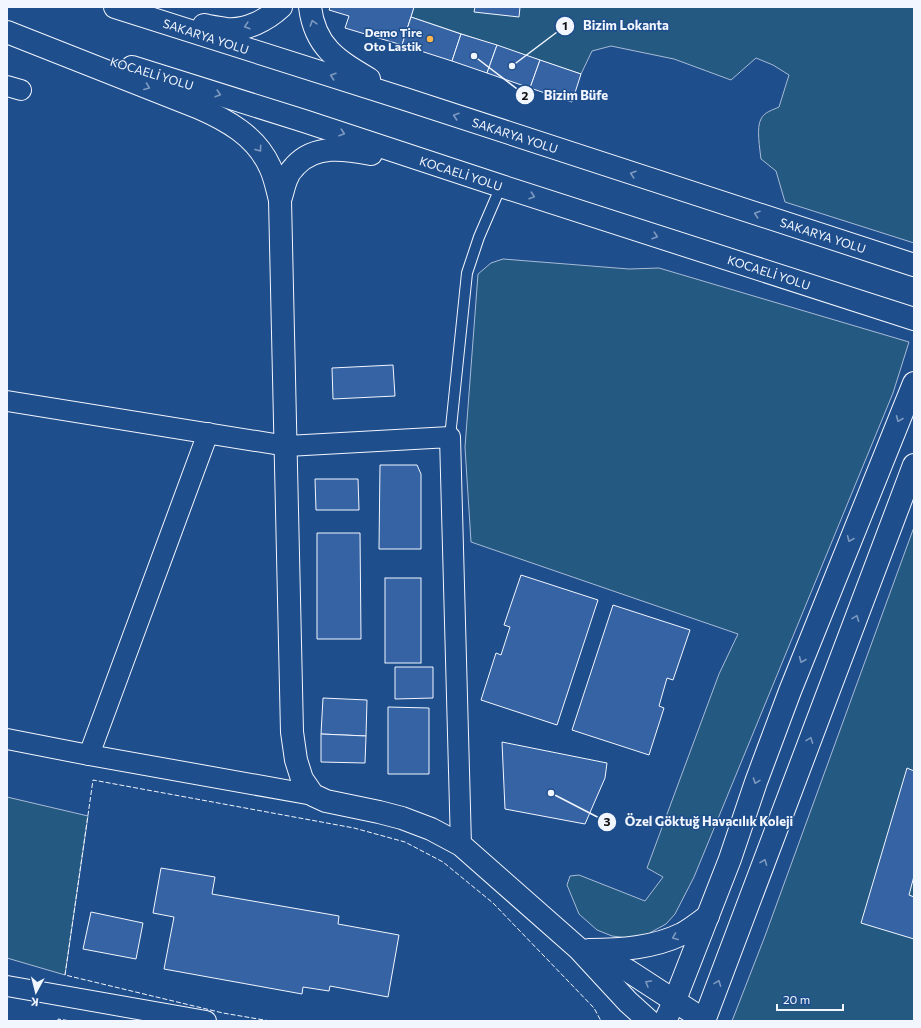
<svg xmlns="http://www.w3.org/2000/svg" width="921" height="1028" font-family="Commissioner,sans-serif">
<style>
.green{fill:#245a82;stroke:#a8bbd7}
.building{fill:#3563a3;stroke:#f2f6ff}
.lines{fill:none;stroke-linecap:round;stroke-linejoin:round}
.lane-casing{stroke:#f2f6ff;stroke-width:12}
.street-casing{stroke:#f2f6ff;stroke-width:22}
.highway-casing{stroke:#f2f6ff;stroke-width:24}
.lane{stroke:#1f4e8c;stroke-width:10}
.street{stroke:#1f4e8c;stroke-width:20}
.highway{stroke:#1f4e8c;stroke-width:22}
.fence{stroke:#f2f6ff;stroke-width:1;stroke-dasharray:5 2;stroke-linecap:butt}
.oneway{stroke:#7e9ac0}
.poi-dot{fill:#ffb74d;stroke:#1f4e8c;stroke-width:1.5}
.labels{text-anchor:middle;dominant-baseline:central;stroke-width:3;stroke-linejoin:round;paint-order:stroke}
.poi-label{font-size:12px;font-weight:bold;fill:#f2f6ff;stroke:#1f4e8c;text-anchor:end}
.street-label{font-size:12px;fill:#f2f6ff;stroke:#1f4e8c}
.leader{fill:none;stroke:#f2f6ff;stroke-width:1.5}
.callout-dot{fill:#f2f6ff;stroke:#1f4e8c;stroke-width:1.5}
.mark-label{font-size:12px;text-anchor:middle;font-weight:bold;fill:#111}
.callout-label{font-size:13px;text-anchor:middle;font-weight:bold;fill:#f2f6ff;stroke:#1f4e8c;stroke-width:3;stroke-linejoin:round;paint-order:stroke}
</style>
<rect width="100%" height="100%" fill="#1f4e8c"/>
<!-- green -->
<g class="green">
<path d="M414 7H914V243L785 202 776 171 761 159C760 150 756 127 761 119 764 112 773 110 779 107L789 75 773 65 756 58 731 80 674 59 611 46 592 51 581 74 411 17Z"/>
<polygon points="503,259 629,269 659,268 909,342 893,393 694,877 675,914 666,924 646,935 628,938 612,936 597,930 579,914 567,885 570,876 579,875 645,901 663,877 647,868 719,674 738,634 471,542 465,447 478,274 491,263"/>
<polygon points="914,527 914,1021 732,1021 765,936"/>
<polygon points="7,797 88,816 65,975 7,958"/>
</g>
<!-- building -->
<g class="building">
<polygon points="330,7 414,7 402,45 345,28 349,16 329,10"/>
<polygon points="475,7 520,7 519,17 474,12"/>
<polygon points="411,17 461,34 452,61 402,45"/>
<polygon points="461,34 497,45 487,73 452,61"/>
<polygon points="497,45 540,60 530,88 487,73"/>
<polygon points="540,60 581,74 572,102 530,88"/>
<polygon points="393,365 395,396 333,399 332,368"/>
<polygon points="380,465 417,465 421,474 421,549 379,549"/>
<polygon points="315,479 358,479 359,510 316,510"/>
<polygon points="317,533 360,533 361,639 317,639"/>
<polygon points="521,575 598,600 557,725 481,700 496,653 501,655 510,627 504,625"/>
<rect x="385" y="578" width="36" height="85"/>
<polygon points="613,605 690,630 673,680 667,678 659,706 664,708 649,755 572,730"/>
<polygon points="395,667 433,667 433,698 395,699"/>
<polygon points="323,698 367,700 366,736 321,734"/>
<polygon points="388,707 429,708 429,774 388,774"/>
<polygon points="321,734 366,736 365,763 321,762"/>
<polygon points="502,742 607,763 605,778 585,824 505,809"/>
<polygon points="907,768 914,771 914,876 909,895 914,897 914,939 861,923"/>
<polygon points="161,868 215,877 212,894 339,916 338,924 399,935 388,997 330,986 329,991 303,987 302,994 164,969 174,917 153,913"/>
<polygon points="91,912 143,923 136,959 83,949"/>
</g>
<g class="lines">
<!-- lane casing -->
<g class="lane-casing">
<polyline id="lane" points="450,437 467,273 479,237 501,186"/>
</g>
<!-- street casing -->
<g class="street-casing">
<g id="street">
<polyline points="7,86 21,90"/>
<polyline points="7,401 287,446 450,437 461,845"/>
<polyline points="7,739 89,755 313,795"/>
<polyline points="89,755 208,433"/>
<polyline points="7,986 206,1021"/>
</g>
</g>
<!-- highway casing -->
<g class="highway-casing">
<g id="highway">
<polyline points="115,7 405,99 914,265"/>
<path d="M310 7C315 47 337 60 369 79"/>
<path d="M204 25C212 27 219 28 226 29 246 31 267 20 281 7"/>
<path d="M7 32 197 107C227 120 256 136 270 167 275 177 277 189 280 200L292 732 296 760 302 779 313 795 326 801 379 812 402 818 431 829 461 845 579 949 628 1002 649 1021"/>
<polyline points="132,67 304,121 501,186 914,319"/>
<path d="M280 200C283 192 284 183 288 176 289 172 293 169 295 166 315 144 345 149 371 154"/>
<path d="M589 950C621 950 653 948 682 934 691 929 700 922 708 916"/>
<polyline points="586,952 627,970 704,1020"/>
<polyline points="665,1021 675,1000 730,859 756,782 790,691 914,383"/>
<polyline points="704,1021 914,465"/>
</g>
</g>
<!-- lane -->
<use href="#lane" class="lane"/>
<!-- street -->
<use href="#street" class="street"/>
<!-- highway -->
<use href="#highway" class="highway"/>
<!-- fence -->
<g class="fence">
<polyline points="58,1021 58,1019 71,1021"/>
<polyline points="270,1021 223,1013 65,975 93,780 354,828 405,842 443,862 493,903 594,1008 601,1021"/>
</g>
</g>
<!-- one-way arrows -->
<defs><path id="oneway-chevron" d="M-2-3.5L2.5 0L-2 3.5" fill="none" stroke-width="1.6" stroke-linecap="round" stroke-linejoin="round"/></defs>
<g class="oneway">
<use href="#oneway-chevron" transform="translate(313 23) rotate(-107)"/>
<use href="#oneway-chevron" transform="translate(247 26) rotate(163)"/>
<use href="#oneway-chevron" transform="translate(333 76) rotate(-162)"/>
<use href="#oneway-chevron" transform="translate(147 87) rotate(22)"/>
<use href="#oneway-chevron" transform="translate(218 94) rotate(17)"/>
<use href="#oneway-chevron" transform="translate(456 116) rotate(-162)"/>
<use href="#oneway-chevron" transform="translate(342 133) rotate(18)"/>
<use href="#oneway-chevron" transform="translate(259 149) rotate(54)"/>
<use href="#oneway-chevron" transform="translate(633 174) rotate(-162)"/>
<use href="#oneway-chevron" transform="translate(532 196) rotate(18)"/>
<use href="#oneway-chevron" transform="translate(757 214) rotate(-162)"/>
<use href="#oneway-chevron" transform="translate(655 236) rotate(18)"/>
<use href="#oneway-chevron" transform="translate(899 419) rotate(112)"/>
<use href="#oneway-chevron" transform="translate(850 539) rotate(112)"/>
<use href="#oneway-chevron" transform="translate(856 618) rotate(-69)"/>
<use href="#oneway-chevron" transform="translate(802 660) rotate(112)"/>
<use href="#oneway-chevron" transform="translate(810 740) rotate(-69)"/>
<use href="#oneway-chevron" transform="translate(756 781) rotate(110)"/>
<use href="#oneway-chevron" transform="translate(764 862) rotate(-69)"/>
<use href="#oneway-chevron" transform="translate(675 937) rotate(158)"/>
<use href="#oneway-chevron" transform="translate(648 983) rotate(-149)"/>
<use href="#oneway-chevron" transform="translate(718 983) rotate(-69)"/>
</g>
<!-- markers -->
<circle class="poi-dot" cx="430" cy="39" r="4"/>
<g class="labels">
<!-- poi labels -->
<g class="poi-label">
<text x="422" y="32">Demo Tire<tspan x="422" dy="14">Oto Lastik</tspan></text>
</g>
<!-- street labels -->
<g class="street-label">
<text transform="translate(206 36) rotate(18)">SAKARYA YOLU</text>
<text transform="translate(152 73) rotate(17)">KOCAELİ YOLU</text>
<text transform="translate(515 135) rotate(18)">SAKARYA YOLU</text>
<text transform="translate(461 173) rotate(18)">KOCAELİ YOLU</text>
<text transform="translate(823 235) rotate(18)">SAKARYA YOLU</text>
<text transform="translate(769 272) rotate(18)">KOCAELİ YOLU</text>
</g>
</g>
<!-- callouts -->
<path class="leader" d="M512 66L565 26M474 56L525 95M551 793L607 822"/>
<g class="callout-dot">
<circle cx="512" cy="66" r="4"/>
<circle cx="474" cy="56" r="4"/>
<circle cx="551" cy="793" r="4"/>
<circle cx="565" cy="26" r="10"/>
<circle cx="525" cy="95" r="10"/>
<circle cx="607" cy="822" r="10"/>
</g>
<g class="mark-label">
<text x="565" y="30">1</text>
<text x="525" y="100">2</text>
<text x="607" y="826">3</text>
</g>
<g class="callout-label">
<text x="626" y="30">Bizim Lokanta</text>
<text x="576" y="100">Bizim Büfe</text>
<text x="709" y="826">Özel Göktuğ Havacılık Koleji</text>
</g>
<!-- border -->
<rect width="921" height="1028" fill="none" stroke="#f2f6ff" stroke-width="16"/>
<!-- north arrow -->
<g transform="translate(36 992) rotate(187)" stroke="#1f4e8c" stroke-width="3" paint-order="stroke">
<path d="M0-3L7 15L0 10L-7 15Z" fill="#f2f6ff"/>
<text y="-6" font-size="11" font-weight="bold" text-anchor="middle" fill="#f2f6ff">K</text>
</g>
<!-- scale -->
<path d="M777 1004v6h66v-6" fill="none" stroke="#f2f6ff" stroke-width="2"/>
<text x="783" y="1004" font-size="12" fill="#f2f6ff" stroke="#1f4e8c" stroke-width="3" paint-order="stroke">20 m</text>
</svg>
